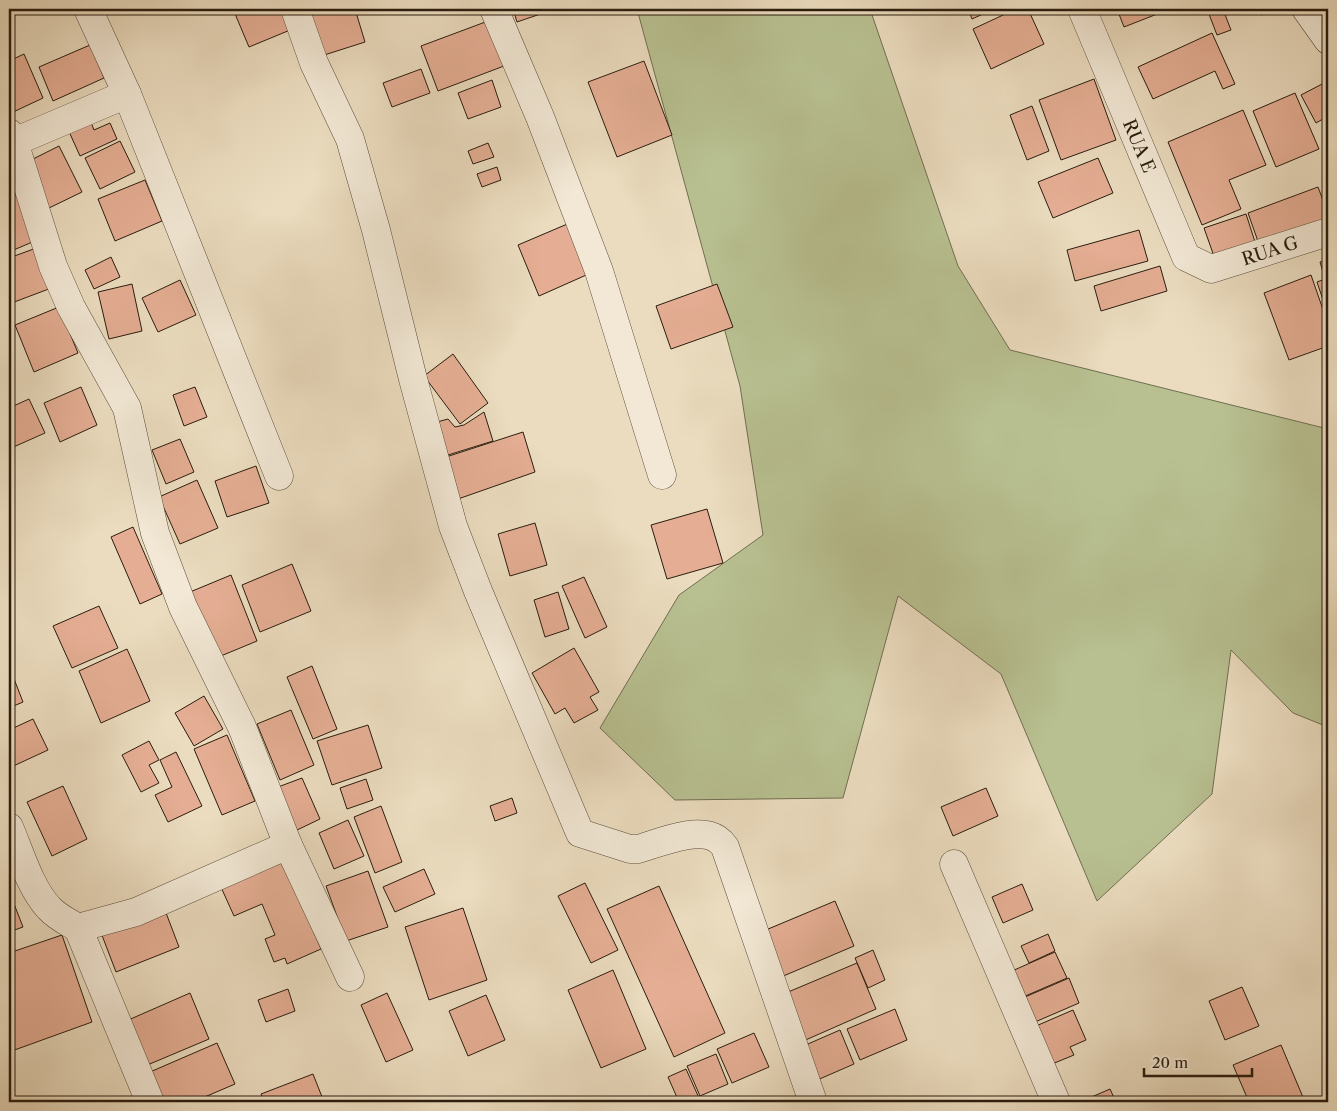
<svg xmlns="http://www.w3.org/2000/svg" width="1337" height="1111" font-family="'Libre Caslon Text',serif">
<style>
.green{fill:#b8c091;stroke:#716e50}
.building{fill:#e5ae94;stroke:#2a1d0e}
.lines{fill:none;stroke-linecap:round;stroke-linejoin:round}
.minor-casing{stroke:#5a4d3a;stroke-width:29}
.minor{stroke:#f2e8d5;stroke-width:28}
.labels{text-anchor:middle;dominant-baseline:central;stroke-width:5;stroke-linejoin:round;paint-order:stroke}
.street-label{font-size:18px;fill:#2a1d0e;stroke:#f2e8d5}
</style>
<rect width="100%" height="100%" fill="#ebdcbf"/>
<filter id="stains"><feTurbulence type="fractalNoise" baseFrequency=".004" numOctaves="4"/><feColorMatrix values="0 0 0 0 .2 0 0 0 0 .09 0 0 0 0 .02 0 0 0 .5 -.17"/></filter>
<radialGradient id="worn" r=".72"><stop offset=".6" stop-color="#630" stop-opacity="0"/><stop offset="1" stop-color="#630" stop-opacity=".3"/></radialGradient>
<!-- green -->
<polygon class="green" points="637,9 870,9 958,266 1010,350 1328,429 1328,727 1293,713 1231,650 1212,794 1097,901 1001,674 898,596 843,798 675,800 600,728 679,595 763,535 740,386"/>
<!-- building -->
<g class="building">
<polygon points="233,9 287,9 295,28 249,47"/>
<polygon points="328,9 355,9 365,42 318,57 305,16"/>
<polygon points="513,9 555,9 517,22"/>
<polygon points="968,9 994,9 972,19"/>
<polygon points="1016,9 1028,9 1044,44 991,69 973,29"/>
<polygon points="1117,9 1170,9 1124,27"/>
<polygon points="1207,9 1233,9 1224,12 1231,30 1217,35"/>
<polygon points="1258,9 1270,9 1271,11 1261,15"/>
<polygon points="488,21 504,66 438,91 421,46"/>
<polygon points="1212,33 1235,84 1223,89 1215,71 1153,99 1138,67"/>
<polygon points="90,45 104,78 53,101 39,67"/>
<polygon points="24,54 43,98 9,114 9,61"/>
<polygon points="644,61 672,135 617,157 588,82"/>
<polygon points="421,69 430,93 392,107 383,83"/>
<polygon points="1094,79 1116,140 1061,160 1039,100"/>
<polygon points="492,80 501,107 468,119 458,93"/>
<polygon points="1324,83 1328,90 1328,116 1316,123 1301,95"/>
<polygon points="1295,93 1319,149 1276,167 1253,111"/>
<polygon points="1032,106 1049,151 1027,160 1010,115"/>
<polygon points="1243,110 1266,165 1229,180 1241,209 1202,225 1168,142"/>
<polygon points="88,115 94,130 110,123 117,139 80,156 66,125"/>
<polygon points="120,141 135,172 100,189 85,158"/>
<polygon points="488,143 494,157 473,164 468,151"/>
<polygon points="59,146 82,192 49,208 27,162"/>
<polygon points="1098,158 1113,193 1053,218 1038,182"/>
<polygon points="497,167 501,180 482,187 477,174"/>
<polygon points="145,180 162,221 115,241 98,199"/>
<polygon points="1318,187 1328,214 1328,221 1260,247 1248,213"/>
<polygon points="17,195 37,240 9,252 9,198"/>
<polygon points="1246,214 1256,245 1215,259 1204,228"/>
<polygon points="572,222 593,272 539,296 518,245"/>
<polygon points="1139,230 1148,261 1075,281 1067,250"/>
<polygon points="39,247 54,287 9,304 9,258"/>
<polygon points="111,257 120,277 94,289 85,270"/>
<polygon points="1328,260 1328,315 1317,282 1325,279 1320,262"/>
<polygon points="1160,266 1167,291 1101,311 1094,286"/>
<polygon points="1311,275 1328,324 1328,346 1289,360 1264,293"/>
<polygon points="180,280 196,315 158,332 142,298"/>
<polygon points="132,284 142,331 109,339 98,292"/>
<polygon points="717,284 733,327 671,349 656,306"/>
<polygon points="59,307 78,353 34,372 15,325"/>
<polygon points="9,336 14,350 9,352"/>
<polygon points="453,354 488,403 460,424 424,376"/>
<polygon points="81,387 97,425 60,442 44,403"/>
<polygon points="195,387 207,417 184,426 173,395"/>
<polygon points="29,399 45,433 9,449 9,408"/>
<polygon points="484,412 493,441 448,455 437,422 448,419 455,427 464,425"/>
<polygon points="523,432 535,472 458,499 446,457"/>
<polygon points="180,439 194,472 166,484 152,450"/>
<polygon points="256,466 269,503 227,517 215,481"/>
<polygon points="197,480 218,528 180,544 159,497"/>
<polygon points="707,509 723,563 667,579 651,525"/>
<polygon points="535,523 547,565 510,576 498,534"/>
<polygon points="133,527 162,594 140,604 111,537"/>
<polygon points="292,564 311,611 260,632 242,585"/>
<polygon points="231,575 257,641 216,658 190,592"/>
<polygon points="584,577 607,627 585,638 562,586"/>
<polygon points="558,592 569,629 545,637 534,600"/>
<polygon points="99,606 118,648 72,668 53,626"/>
<polygon points="574,648 599,692 590,697 598,710 574,723 565,708 555,714 532,673"/>
<polygon points="127,649 150,701 101,723 79,671"/>
<polygon points="9,666 23,702 9,708"/>
<polygon points="312,666 337,729 313,739 287,677"/>
<polygon points="204,696 223,729 194,746 175,713"/>
<polygon points="291,710 314,765 280,780 257,724"/>
<polygon points="33,719 48,750 9,768 9,730"/>
<polygon points="368,725 382,768 332,785 317,741"/>
<polygon points="227,735 255,801 222,815 194,749"/>
<polygon points="149,741 159,760 149,765 159,783 141,792 122,755"/>
<polygon points="176,752 202,806 168,822 155,795 172,787 160,760"/>
<polygon points="302,778 320,819 295,831 278,787"/>
<polygon points="366,779 373,800 347,809 340,788"/>
<polygon points="63,786 87,839 52,856 27,802"/>
<polygon points="986,788 998,816 953,836 941,807"/>
<polygon points="512,798 517,813 495,821 490,806"/>
<polygon points="381,806 402,862 375,873 354,817"/>
<polygon points="348,820 364,856 334,869 319,833"/>
<polygon points="282,858 321,949 287,964 285,958 274,962 265,939 275,935 262,904 234,916 220,885"/>
<polygon points="424,869 435,894 395,912 383,887"/>
<polygon points="368,871 388,927 346,941 326,886"/>
<polygon points="585,883 618,950 591,963 558,896"/>
<polygon points="1022,884 1033,910 1003,923 992,897"/>
<polygon points="659,886 725,1033 674,1057 607,909"/>
<polygon points="9,891 23,927 9,932"/>
<polygon points="835,901 854,946 781,977 761,932"/>
<polygon points="163,905 179,947 116,972 100,930"/>
<polygon points="463,908 487,980 429,1000 405,927"/>
<polygon points="1048,934 1055,951 1029,963 1021,946"/>
<polygon points="62,935 92,1022 9,1052 9,953"/>
<polygon points="873,950 885,980 868,988 855,958"/>
<polygon points="1055,952 1067,978 1023,997 1012,971"/>
<polygon points="857,963 876,1009 801,1042 781,995"/>
<polygon points="613,970 646,1049 601,1068 568,990"/>
<polygon points="1069,978 1079,1003 1035,1022 1025,997"/>
<polygon points="1242,987 1259,1026 1225,1040 1209,1001"/>
<polygon points="288,989 295,1011 266,1022 258,1000"/>
<polygon points="190,993 209,1039 145,1066 126,1021"/>
<polygon points="387,993 413,1050 386,1062 361,1005"/>
<polygon points="486,995 505,1040 468,1056 449,1011"/>
<polygon points="895,1009 907,1040 860,1060 847,1029"/>
<polygon points="1073,1010 1086,1040 1070,1047 1074,1055 1052,1064 1036,1026"/>
<polygon points="840,1030 854,1064 815,1081 801,1047"/>
<polygon points="754,1033 769,1067 732,1083 717,1049"/>
<polygon points="217,1043 235,1084 193,1102 163,1102 150,1072"/>
<polygon points="1281,1045 1305,1102 1249,1102 1233,1065"/>
<polygon points="716,1054 728,1084 700,1096 687,1066"/>
<polygon points="686,1069 699,1098 689,1102 679,1102 668,1077"/>
<polygon points="313,1074 324,1102 264,1102 261,1094"/>
<polygon points="1110,1089 1116,1102 1080,1102"/>
</g>
<g class="lines">
<!-- minor casing -->
<g class="minor-casing">
<g id="minor">
<polyline points="88,9 127,94 279,476"/>
<path d="M295 9 314 63 350 139 376 230 413 379 453 526 478 591 580 833 630 849H638C659 843 698 826 717 839 720 841 723 844 725 847L813 1102"/>
<polyline points="494,9 540,117 599,271 662,475"/>
<polyline points="1082,9 1186,257 1211,269 1328,232"/>
<polyline points="1306,9 1328,40"/>
<polyline points="9,133 14,142 53,266 71,307 127,408 155,533 183,607 242,727 288,845 350,977"/>
<polyline points="14,142 127,94"/>
<path d="M9 827C20 852 30 888 49 908 57 917 68 922 78 928L150 1102"/>
<polyline points="954,864 1056,1102"/>
<polyline points="78,928 136,912 288,845"/>
</g>
</g>
<!-- minor -->
<use href="#minor" class="minor"/>
</g>
<g class="labels">
<!-- street labels -->
<g class="street-label">
<text transform="translate(1139 146) rotate(67)">RUA E</text>
<text transform="translate(1270 251) rotate(-18)">RUA G</text>
</g>
</g>
<!-- margin -->
<rect width="1337" height="1111" fill="none" stroke="#ebdcbf" stroke-width="30"/>
<rect x="10" y="10" width="1317" height="1091" fill="none" stroke="#2a1d0e" stroke-width="2.5"/>
<rect x="15" y="15" width="1307" height="1081" fill="none" stroke="#2a1d0e"/>
<!-- scale -->
<path d="M1144 1068v8h108v-8" fill="none" stroke="#2a1d0e" stroke-width="2.5"/>
<text x="1152" y="1068" font-size="15" fill="#2a1d0e" stroke="#f2e8d5" stroke-width="4" paint-order="stroke">20 m</text>
<rect width="100%" height="100%" filter="url(#stains)"/>
<rect width="100%" height="100%" fill="url(#worn)"/>
</svg>
